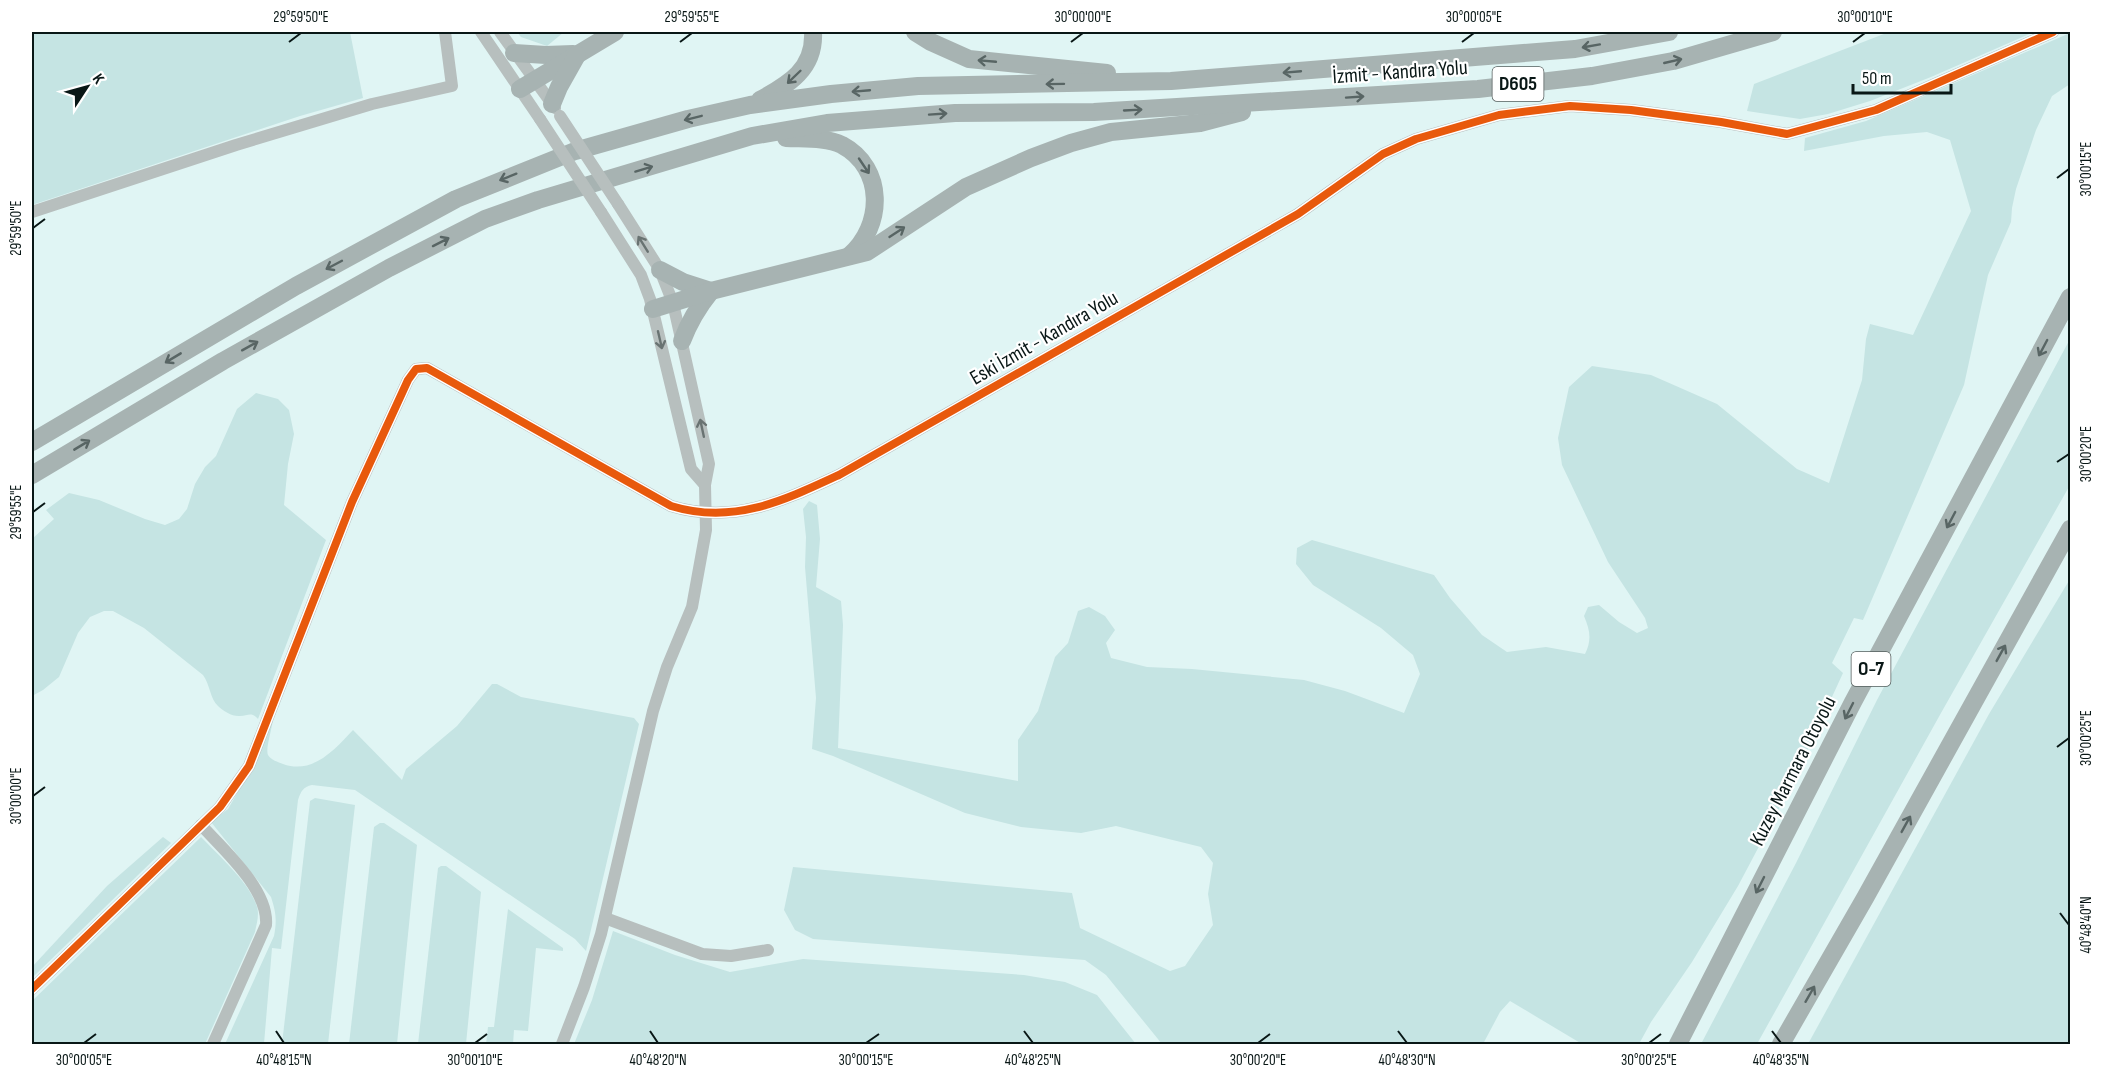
<svg xmlns="http://www.w3.org/2000/svg" width="2102" height="1076" font-family="'Sofia Sans Condensed',sans-serif">
<style>
.green{fill:#c5e4e3}
.lines{fill:none;stroke-linecap:round;stroke-linejoin:round}
.minor{stroke:#b7bfbe;stroke-width:12}
.highway{stroke:#a7b3b2;stroke-width:18}
.minor-bridge{stroke:#b7bfbe;stroke-width:12}
.cycleway-casing{stroke:#fff;stroke-width:11}
.cycleway{stroke:#e8590c;stroke-width:8}
.oneway{stroke:#586564}
.oneway2{stroke:#697372}
.ticks{fill:none;stroke:#091716;stroke-width:2}
.labels{text-anchor:middle;dominant-baseline:central;stroke-width:4.5;stroke-linejoin:round;paint-order:stroke}
.shield{fill:#fff;stroke:#535d5c;stroke-width:1.5}
.shield-label{font-size:20px;font-weight:bold;fill:#091716}
.street-label{font-size:21px;fill:#091716;stroke:#fff}
.neatline{fill:none;stroke:#091716;stroke-width:2}
.ticks-label{font-size:15px;text-anchor:middle;fill:#091716}
</style>
<rect width="100%" height="100%" fill="#e0f5f4"/>
<!-- green -->
<g class="green">
<polygon points="32,32 350,32 363,98 300,116 32,205"/>
<polygon points="517,32 564,32 547,46 521,37"/>
<polygon points="1889,32 2034,32 1931,77 1870,101 1828,114 1800,119 1747,111 1754,84"/>
<path d="M2070 33V84L2052 96 2036 130 2016 189 2012 208 2011 222 1988 275 1964 385 1863 620 1854 618 1832 663 1843 673 1792 784 1738 886 1692 962 1651 1022 1639 1044H1582L1510 1001 1500 1012 1483 1044H1162L1106 975 1085 960 813 939 795 930 784 910 793 867 1072 893 1080 928 1170 971 1185 966 1213 925 1208 894 1213 863 1201 847 1116 826 1081 833 1021 827 965 813 833 756 812 749 816 698 805 567 806 537 803 509 809 501 817 505 820 539 816 587 841 601 843 625 838 748 1018 781V740L1038 711 1055 657 1068 643 1078 611 1089 607 1105 616 1115 630 1106 643 1111 658 1147 667 1192 669 1304 680 1345 691 1404 713 1420 674 1413 655 1381 628 1313 585 1296 564 1297 548 1312 540 1434 575 1450 598 1482 635 1507 652 1546 647 1585 654C1592 640 1590 630 1584 616L1588 607 1599 605 1619 622 1637 633 1648 628 1645 618 1608 562 1562 465 1558 438 1569 387 1592 366 1651 375 1717 404 1797 469 1829 483 1862 380 1866 339 1870 324 1913 335 1971 211 1950 140 1927 132 1884 136 1804 151 1805 138 1866 121Z"/>
<polygon points="2070,339 2070,485 1941,713 1757,1044 1701,1044 1796,863 1877,700"/>
<path d="M256 393 278 399 289 410 294 434 288 464 284 505 326 540 258 719C251 711 248 716 240 716 233 717 223 711 218 706 210 699 210 684 203 675L144 628 113 611H104L90 617 78 633 59 677 43 690 32 696V539L54 519 46 510 69 493 99 500 145 519 165 525 179 519 187 509 195 484 205 467 216 456 237 409Z"/>
<polygon points="2070,579 2070,1044 1808,1044 1989,714"/>
<path d="M492 684H497L521 697 634 718 639 724 586 951 575 939 355 790 312 785C303 787 301 791 298 800L281 949 272 948 264 1044H225L274 936C277 921 276 912 271 897L211 822 228 809 246 778 273 718C273 726 265 749 268 755 271 760 278 762 283 764 313 775 335 749 353 730L402 780 406 769 457 726Z"/>
<polygon points="315,798 355,805 328,1044 282,1044 310,801"/>
<polygon points="380,823 384,823 417,845 397,1044 349,1044 374,827"/>
<polygon points="163,837 171,843 32,978 32,967 107,886"/>
<path d="M201 837C219 856 247 880 256 904 260 913 257 922 255 932L205 1044H32V1001Z"/>
<polygon points="441,866 446,866 481,892 466,1044 418,1044 438,868"/>
<polygon points="508,909 563,948 563,951 536,948 528,1031 514,1030 513,1044 486,1044 488,1027 494,1027"/>
<polygon points="613,931 675,955 730,972 803,959 1024,975 1065,982 1097,995 1136,1044 574,1044 592,1000"/>
</g>
<g class="lines">
<!-- minor -->
<g class="minor">
<polyline points="481,32 540,119"/>
<polyline points="500,32 555,108"/>
<polyline points="32,212 236,145 372,104 452,86 445,32"/>
<polyline points="601,212 641,275 650,299 691,469 705,485"/>
<path d="M201 825C224 850 269 890 266 925L213 1044"/>
<polyline points="605,918 702,954 731,956 768,950"/>
<path d="M32 989 220 807 249 766 352 502 408 380 416 369 427 368 671 506C733 525 783 501 839 475L1298 214 1383 154 1416 139 1499 115 1570 106 1631 110 1721 122 1787 134 1876 110 2053 32"/>
<polyline points="562,1044 584,987 601,934 653,711 667,667 692,607 706,530 705,485 709,464 673,303 660,270 618,204"/>
</g>
<!-- highway -->
<g class="highway">
<polyline points="915,32 931,42 969,59 1107,73"/>
<polyline points="514,53 546,55 573,54"/>
<polyline points="520,89 615,32"/>
<path d="M760 100C789 84 815 69 813 32"/>
<polyline points="552,104 559,87 577,55"/>
<path d="M786 138C803 139 826 137 842 145 885 168 884 226 849 256"/>
<path d="M660 270 683 282 711 291C698 307 689 322 682 341"/>
<polyline points="653,309 711,291 867,252 966,187 1031,158 1071,143 1111,132 1200,123 1242,112"/>
<polyline points="32,442 296,286 456,199 575,151 688,119 750,105 831,94 918,86 1171,81 1575,49 1669,32"/>
<polyline points="32,475 223,361 389,268 485,219 538,200 752,136 827,123 955,113 1094,112 1478,89 1592,76 1673,61 1773,32"/>
<polyline points="1678,1044 1853,702 2070,297"/>
<polyline points="1781,1044 1865,898 2070,529"/>
</g>
<!-- minor-bridge -->
<g class="minor-bridge">
<polyline points="560,116 618,204"/>
<polyline points="540,119 601,212"/>
</g>
<!-- cycleway casing -->
<g class="cycleway-casing">
<path id="cycleway" d="M32 989 220 807 249 766 352 502 408 380 416 369 427 368 671 506C733 525 783 501 839 475L1298 214 1383 154 1416 139 1499 115 1570 106 1631 110 1721 122 1787 134 1876 110 2053 32"/>
</g>
<!-- cycleway -->
<use href="#cycleway" class="cycleway"/>
</g>
<!-- one-way arrows -->
<defs><path id="oneway-shaft" d="M-6 0H5M1.5-3L5.5 0L1.5 3" fill="none" stroke-width="1.6" stroke-linecap="round" stroke-linejoin="round" transform="scale(1.5)"/></defs>
<g class="oneway">
<use href="#oneway-shaft" transform="translate(1591 46) rotate(170)"/>
<use href="#oneway-shaft" transform="translate(987 61) rotate(-175)"/>
<use href="#oneway-shaft" transform="translate(1673 61) rotate(-13)"/>
<use href="#oneway-shaft" transform="translate(1292 72) rotate(175)"/>
<use href="#oneway-shaft" transform="translate(794 77) rotate(136)"/>
<use href="#oneway-shaft" transform="translate(1055 84) rotate(179)"/>
<use href="#oneway-shaft" transform="translate(861 91) rotate(175)"/>
<use href="#oneway-shaft" transform="translate(1355 97) rotate(-4)"/>
<use href="#oneway-shaft" transform="translate(1133 110) rotate(-3)"/>
<use href="#oneway-shaft" transform="translate(938 114) rotate(-4)"/>
<use href="#oneway-shaft" transform="translate(693 118) rotate(166)"/>
<use href="#oneway-shaft" transform="translate(864 166) rotate(56)"/>
<use href="#oneway-shaft" transform="translate(644 169) rotate(-17)"/>
<use href="#oneway-shaft" transform="translate(508 177) rotate(158)"/>
<use href="#oneway-shaft" transform="translate(897 232) rotate(-33)"/>
<use href="#oneway-shaft" transform="translate(441 242) rotate(-27)"/>
<use href="#oneway-shaft" transform="translate(334 265) rotate(152)"/>
<use href="#oneway-shaft" transform="translate(250 346) rotate(-29)"/>
<use href="#oneway-shaft" transform="translate(2043 348) rotate(118)"/>
<use href="#oneway-shaft" transform="translate(173 358) rotate(149)"/>
<use href="#oneway-shaft" transform="translate(82 445) rotate(-31)"/>
<use href="#oneway-shaft" transform="translate(1951 520) rotate(118)"/>
<use href="#oneway-shaft" transform="translate(2001 653) rotate(-61)"/>
<use href="#oneway-shaft" transform="translate(1849 711) rotate(117)"/>
<use href="#oneway-shaft" transform="translate(1906 824) rotate(-61)"/>
<use href="#oneway-shaft" transform="translate(1760 885) rotate(117)"/>
<use href="#oneway-shaft" transform="translate(1810 994) rotate(-60)"/>
</g>
<g class="oneway2">
<use href="#oneway-shaft" transform="translate(643 244) rotate(-122)"/>
<use href="#oneway-shaft" transform="translate(660 340) rotate(77)"/>
<use href="#oneway-shaft" transform="translate(702 428) rotate(-102)"/>
</g>
<!-- ticks -->
<path class="ticks" d="M289 42 301 33M680 42 692 33M1071 42 1083 33M1462 42 1474 33M1853 42 1865 33M2057 178 2069 169M33 228 45 219M2057 462 2069 454M33 512 45 503M2057 747 2069 738M33 796 45 787M2060 913 2069 925M276 1031 284 1043M650 1031 658 1043M1024 1031 1033 1043M1398 1031 1407 1043M1772 1031 1781 1043M84 1043 96 1034M475 1043 487 1034M866 1043 879 1034M1258 1043 1270 1034M1649 1043 1661 1034"/>
<g class="labels">
<!-- shield labels -->
<g class="shield">
<rect x="1492.5" y="67" width="51" height="34" rx="4.5"/>
<rect x="1851.5" y="652" width="39" height="34" rx="4.5"/>
</g>
<g class="shield-label">
<text x="1518" y="84">D605</text>
<text x="1871" y="669">O-7</text>
</g>
<!-- street labels -->
<g class="street-label">
<text transform="translate(1400 72) rotate(-4)">İzmit - Kandıra Yolu</text>
<text transform="translate(1044 338) rotate(-30)">Eski İzmit - Kandıra Yolu</text>
<text transform="translate(1793 771) rotate(-63)">Kuzey Marmara Otoyolu</text>
</g>
</g>
<!-- border -->
<rect width="2102" height="1076" fill="none" stroke="#ffffff" stroke-width="66"/>
<!-- north arrow -->
<g transform="translate(87 87) rotate(54)" stroke="#ffffff" stroke-width="4.5" paint-order="stroke">
<path d="M0-4.5L10 22L0 15L-10 22Z" fill="#091716"/>
<text y="-9" font-size="16" font-weight="bold" text-anchor="middle" fill="#091716">K</text>
</g>
<!-- scale -->
<path d="M1853 84v9h98v-9" fill="none" stroke="#091716" stroke-width="3"/>
<text x="1862" y="84" font-size="18" fill="#091716" stroke="#ffffff" stroke-width="4.5" paint-order="stroke">50 m</text>
<rect x="33" y="33" width="2036" height="1010" class="neatline"/>
<g class="ticks-label">
<text x="301" y="22">29°59'50"E</text>
<text x="692" y="22">29°59'55"E</text>
<text x="1083" y="22">30°00'00"E</text>
<text x="1474" y="22">30°00'05"E</text>
<text x="1865" y="22">30°00'10"E</text>
<text transform="translate(2086 169) rotate(-90)" y="5">30°00'15"E</text>
<text transform="translate(16 228) rotate(-90)" y="5">29°59'50"E</text>
<text transform="translate(2086 454) rotate(-90)" y="5">30°00'20"E</text>
<text transform="translate(16 512) rotate(-90)" y="5">29°59'55"E</text>
<text transform="translate(2086 738) rotate(-90)" y="5">30°00'25"E</text>
<text transform="translate(16 796) rotate(-90)" y="5">30°00'00"E</text>
<text transform="translate(2086 925) rotate(-90)" y="5">40°48'40"N</text>
<text x="84" y="1065">30°00'05"E</text>
<text x="284" y="1065">40°48'15"N</text>
<text x="475" y="1065">30°00'10"E</text>
<text x="658" y="1065">40°48'20"N</text>
<text x="866" y="1065">30°00'15"E</text>
<text x="1033" y="1065">40°48'25"N</text>
<text x="1258" y="1065">30°00'20"E</text>
<text x="1407" y="1065">40°48'30"N</text>
<text x="1649" y="1065">30°00'25"E</text>
<text x="1781" y="1065">40°48'35"N</text>
</g>
</svg>
